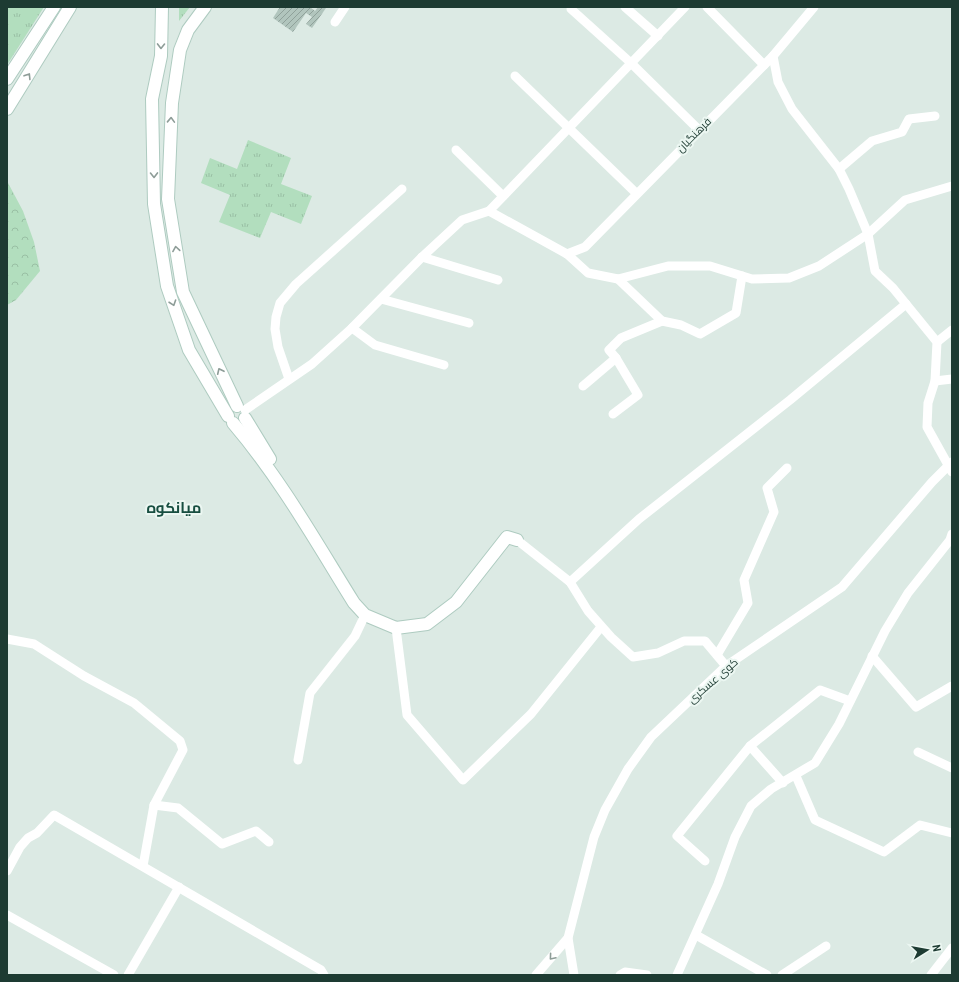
<svg xmlns="http://www.w3.org/2000/svg" width="959" height="982" font-family="'Roboto Condensed',Cairo,sans-serif">
<style>
.forest{fill:url(#forest-crowns)}
.park{fill:url(#park-tufts)}
.building{fill:url(#building-hatch)}
.lines{fill:none;stroke-linecap:round;stroke-linejoin:round}
.secondary-casing{stroke:#aecbc0;stroke-width:14}
.street{stroke:#fff;stroke-width:9}
.secondary{stroke:#fff;stroke-width:12}
.oneway{stroke:#8e9d98}
.labels{text-anchor:middle;dominant-baseline:central;stroke-width:4;stroke-linejoin:round;paint-order:stroke}
.street-label{font-size:11px;fill:#1d3b32;stroke:#ecf7f2}
.district-label{font-size:15px;font-weight:bold;fill:#174e40;stroke:#ecf7f2}
</style>
<defs>
<pattern id="forest-crowns" width="20" height="18" patternUnits="userSpaceOnUse"><rect width="20" height="18" fill="#b2debe"/><path d="M2 6a3 3 0 1 1 6 0M12 15a3 3 0 1 1 6 0" fill="none" stroke="#99bfa4"/></pattern>
<pattern id="park-tufts" width="24" height="20" patternUnits="userSpaceOnUse"><rect width="24" height="20" fill="#b2debe"/><path d="M3 7l-1-3M5 7V3M7 7l1-3M15 17l-1-3M17 17v-4M19 17l1-3" fill="none" stroke="#99bfa4"/></pattern>
<pattern id="building-hatch" width="6" height="6" patternUnits="userSpaceOnUse"><rect width="6" height="6" fill="#b1c5bd"/><path d="M-1 1l2-2M0 6l6-6M5 7l2-2" fill="none" stroke="#8fa19a"/></pattern>
</defs>
<rect width="100%" height="100%" fill="#dceae4"/>
<!-- forest -->
<polygon class="forest" points="7,181 23,211 34,242 40,271 16,300 7,305"/>
<!-- park -->
<g class="park">
<polygon points="7,7 44,7 7,65"/>
<polygon points="179,7 190,7 179,21"/>
<polygon points="248,140 291,158 281,184 312,196 301,224 271,212 260,238 219,222 230,195 201,183 210,158 237,169"/>
</g>
<!-- building -->
<polygon class="building" points="280,7 310,7 315,11 318,7 326,8 312,28 306,24 312,17 306,13 293,32 273,18"/>
<g class="lines">
<!-- secondary casing -->
<g class="secondary-casing">
<g id="secondary">
<polyline points="162,7 161,56 152,99 154,204 167,286 189,350 228,416"/>
<polyline points="205,7 188,30 180,50 172,103 168,199 183,292 237,406"/>
<polyline points="7,79 54,7"/>
<polyline points="7,109 70,7"/>
<polyline points="245,418 270,459"/>
<path d="M233 423C280 478 316 542 354 603L365 615 396 628 427 624 456 602 507 537 517 540"/>
</g>
</g>
<!-- street -->
<g class="street">
<polyline points="625,7 658,36"/>
<polyline points="685,7 489,211 567,254 588,273 618,279 668,266 710,266 752,279 789,278 819,266 868,234 905,200 952,186"/>
<polyline points="707,7 764,65"/>
<polyline points="571,9 631,63 699,130"/>
<polyline points="335,22 345,7"/>
<polyline points="773,56 778,82 792,109 839,169 849,189 868,234 875,271 893,288 937,342 935,381 928,403 927,427 952,472"/>
<polyline points="515,76 636,193"/>
<polyline points="456,150 503,196"/>
<polyline points="839,169 872,141 902,132 909,119 935,116"/>
<polyline points="567,254 585,247 773,56 814,7"/>
<polyline points="422,257 498,280"/>
<polyline points="618,279 662,321 681,325 700,334 736,313 742,276"/>
<polyline points="381,299 469,323"/>
<polyline points="352,328 375,345 444,365"/>
<polyline points="937,342 952,330"/>
<polyline points="289,379 278,347 275,329 276,317 280,303 296,284 402,189"/>
<polyline points="935,381 952,379"/>
<polyline points="583,386 616,358 609,350 621,338 662,321"/>
<polyline points="245,410 312,364 352,328 422,257 462,220 489,211"/>
<polyline points="613,414 638,395 616,358"/>
<polyline points="517,540 570,582 588,611 611,637 633,657 658,653 684,641 705,641 726,666"/>
<polyline points="570,582 639,519 790,400 906,304"/>
<polyline points="396,628 407,715 463,780 531,714 601,627"/>
<polyline points="7,639 34,644 84,676 134,703 180,741 183,750 154,805 143,866"/>
<polyline points="717,655 748,603 744,580 774,512 767,488 787,468"/>
<polyline points="872,656 916,707 952,686"/>
<polyline points="750,746 783,783"/>
<polyline points="918,752 952,768"/>
<polyline points="298,760 310,693 355,636 365,615"/>
<polyline points="796,776 815,820 884,852 920,825 952,833"/>
<polyline points="154,805 178,808 222,844 256,831 269,842"/>
<polyline points="705,861 677,836 750,746 820,690 850,701"/>
<polyline points="7,871 20,847 28,838 37,833 54,815 321,970 324,975"/>
<polyline points="7,915 114,975"/>
<polyline points="696,935 767,975"/>
<polyline points="128,975 179,887"/>
<polyline points="536,975 568,938"/>
<polyline points="574,975 568,938 594,837 605,810 628,769 651,737 726,666 842,587 932,482 952,462"/>
<polyline points="620,975 625,972 647,975"/>
<polyline points="677,975 718,884 735,837 751,806 771,789 815,763 839,724 885,631 908,593 950,540 952,534"/>
<polyline points="782,975 826,946"/>
<polyline points="931,975 952,948"/>
</g>
<!-- secondary -->
<use href="#secondary" class="secondary"/>
</g>
<!-- one-way arrows -->
<defs><path id="oneway-chevron" d="M-2-3.5L2.5 0L-2 3.5" fill="none" stroke-width="1.6" stroke-linecap="round" stroke-linejoin="round"/></defs>
<g class="oneway">
<use href="#oneway-chevron" transform="translate(161 46) rotate(91)"/>
<use href="#oneway-chevron" transform="translate(28 76) rotate(-58)"/>
<use href="#oneway-chevron" transform="translate(171 120) rotate(-88)"/>
<use href="#oneway-chevron" transform="translate(154 175) rotate(89)"/>
<use href="#oneway-chevron" transform="translate(176 249) rotate(-99)"/>
<use href="#oneway-chevron" transform="translate(173 303) rotate(71)"/>
<use href="#oneway-chevron" transform="translate(220 371) rotate(-115)"/>
<use href="#oneway-chevron" transform="translate(552 957) rotate(130)"/>
</g>
<g class="labels">
<!-- street labels -->
<g class="street-label">
<text transform="translate(694 135) rotate(-45)">فرهنگیان</text>
<text transform="translate(713 681) rotate(-41)">کوی عسکری</text>
</g>
<!-- district labels -->
<g class="district-label">
<text x="174" y="508">میانکوه</text>
</g>
</g>
<!-- border -->
<rect width="959" height="982" fill="none" stroke="#1d3b32" stroke-width="16"/>
<!-- north arrow -->
<g transform="translate(927 950) rotate(79)" stroke="#ecf7f2" stroke-width="3" paint-order="stroke">
<path d="M0-3L7 15L0 10L-7 15Z" fill="#1d3b32"/>
<text y="-6" font-size="11" font-weight="bold" text-anchor="middle" fill="#1d3b32">N</text>
</g>
</svg>
